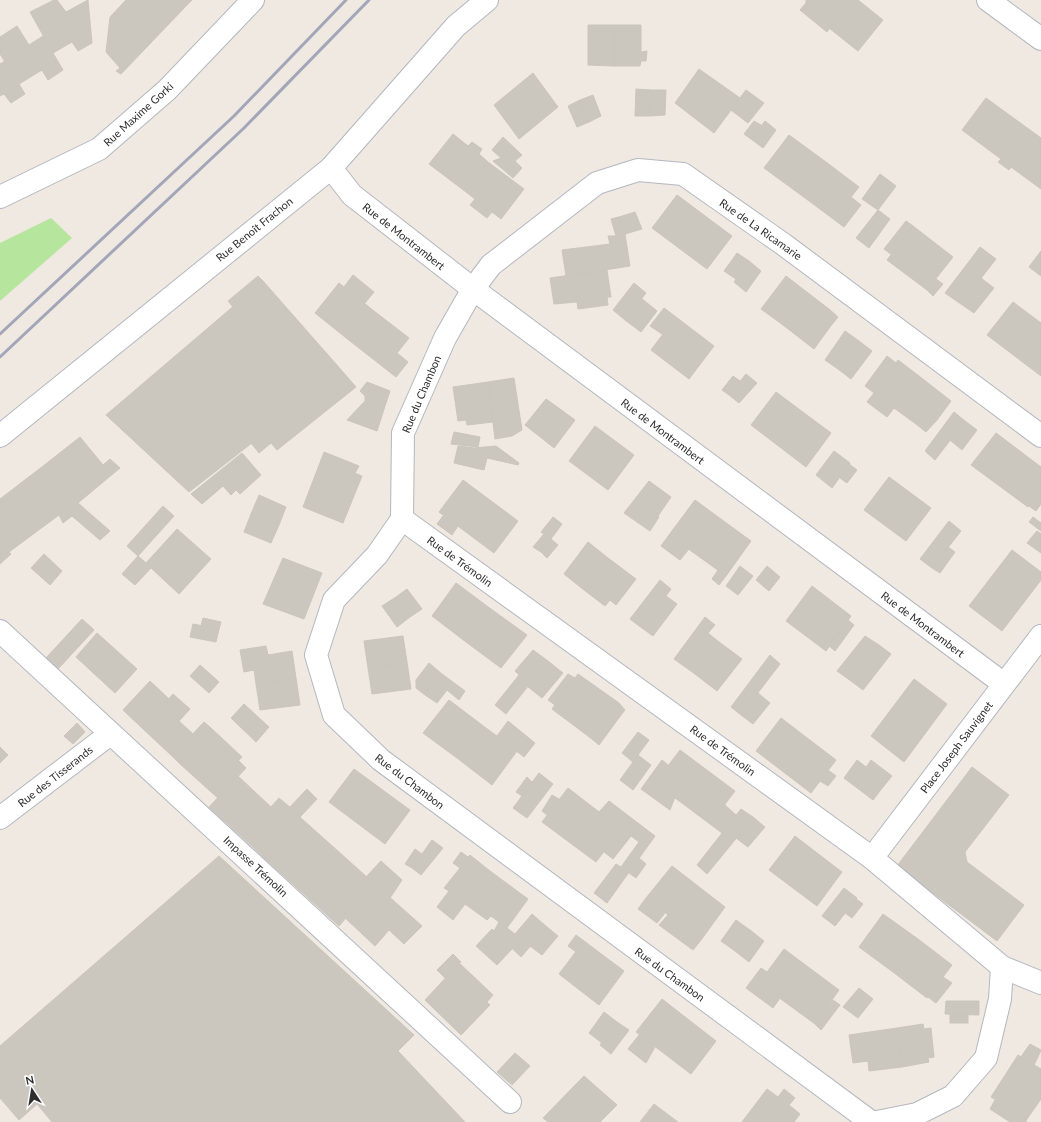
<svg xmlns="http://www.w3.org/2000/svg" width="1041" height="1122" font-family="Lato,sans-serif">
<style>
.green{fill:#b6e59e}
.building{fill:#cbc7bf;stroke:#cbc5ba}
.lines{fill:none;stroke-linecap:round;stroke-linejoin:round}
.minor-casing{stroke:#b4b7c1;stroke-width:24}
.secondary-casing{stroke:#b4b7c1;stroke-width:24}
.minor{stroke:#fff;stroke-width:22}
.secondary{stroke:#fff;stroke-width:22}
.rail{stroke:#a3a6b8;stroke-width:3}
.labels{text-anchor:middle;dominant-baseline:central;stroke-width:3;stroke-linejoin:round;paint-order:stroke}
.street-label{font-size:11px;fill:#2e2e2e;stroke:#fff}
</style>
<rect width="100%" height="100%" fill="#efe9e1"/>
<!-- green -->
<polygon class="green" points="51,218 72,238 0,301 0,243"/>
<!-- building -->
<g class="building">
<polygon points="54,0 57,0 66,12 88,0 92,43 78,51 72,42 53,53 30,12"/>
<polygon points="126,0 181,0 187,5 121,74 116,71 120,68 106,52 110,17"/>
<polygon points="181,0 192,0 187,5"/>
<polygon points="806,0 858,0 883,20 858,51 829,28 832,24 806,3"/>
<polygon points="806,3 832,24 827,32 800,10"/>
<polygon points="588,25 614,25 614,66 588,65"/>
<polygon points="614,25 641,25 641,52 647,51 646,61 641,61 640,66 614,66"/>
<polygon points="17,26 29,45 43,36 63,70 48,80 42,70 19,84 0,54 0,37"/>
<polygon points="5,61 25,94 11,103 4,94 0,96 0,64"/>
<polygon points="699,69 740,98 714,133 675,103"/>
<polygon points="533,73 558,107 519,139 494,105"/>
<polygon points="636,89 651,90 650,116 635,116"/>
<polygon points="651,90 666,90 665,115 650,116"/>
<polygon points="746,90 764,103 748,123 731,110"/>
<polygon points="593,95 601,116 589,122 580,100"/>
<polygon points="986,98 1041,138 1041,189 1011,167 1009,170 998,162 1001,159 962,130"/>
<polygon points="580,100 589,122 577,127 568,106"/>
<polygon points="754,121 761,125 751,139 744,134"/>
<polygon points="765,121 776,130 763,148 751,139"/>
<polygon points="453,134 468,146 472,142 482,149 479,154 488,162 466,192 429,164"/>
<polygon points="789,135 826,162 801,195 764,168"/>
<polygon points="503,137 522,155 515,161 497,144"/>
<polygon points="497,144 506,152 501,158 492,150"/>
<polygon points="506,152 522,168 513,178 493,161 501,158"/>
<polygon points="488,162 524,189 501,219 492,212 487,218 470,205 475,199 466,192"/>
<polygon points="826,162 859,187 851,197 861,205 844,227 801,195"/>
<polygon points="880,174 896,186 878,210 862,199"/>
<polygon points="677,195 732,236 707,269 652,228"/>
<polygon points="878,210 890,219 869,248 856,238"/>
<polygon points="635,212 642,229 625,234 619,217"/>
<polygon points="619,217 625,234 630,266 566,276 562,250 610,244 608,236 616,236 611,219"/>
<polygon points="906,221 913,226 892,255 884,249"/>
<polygon points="913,226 953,257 927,290 887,260"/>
<polygon points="980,247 996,259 961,304 945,293"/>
<polygon points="1041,251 1041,276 1029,267"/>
<polygon points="737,253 749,261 736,279 724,271"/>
<polygon points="749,261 761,271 746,292 734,282"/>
<polygon points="607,270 611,297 607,297 608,305 578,309 577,302 554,304 550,278"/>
<polygon points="353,275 374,292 365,303 344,287"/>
<polygon points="258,276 263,281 233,307 228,301"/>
<polygon points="786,276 808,293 783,325 761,309"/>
<polygon points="981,278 994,288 974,313 961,304"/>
<polygon points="936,279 943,284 933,296 927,290"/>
<polygon points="263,281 343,372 189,492 106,415"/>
<polygon points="339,283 374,311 350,341 315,313"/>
<polygon points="634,283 646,293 625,320 613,310"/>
<polygon points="808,293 829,309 820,319 830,327 814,349 783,325"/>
<polygon points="641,298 657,311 641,332 625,320"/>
<polygon points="1013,302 1041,323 1041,376 987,335"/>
<polygon points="664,308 676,317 662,334 650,326"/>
<polygon points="829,309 838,317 830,327 820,319"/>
<polygon points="374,311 409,338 397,353 408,362 396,377 350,341"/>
<polygon points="676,317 714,346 689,379 651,350"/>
<polygon points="845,331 859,341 838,369 825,360"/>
<polygon points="859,341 872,351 851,379 838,369"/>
<polygon points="887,356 896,363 898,360 919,376 894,408 865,386"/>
<polygon points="343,372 356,387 277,450 271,443 259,453 251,443"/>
<polygon points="746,374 757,383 739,403 729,395"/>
<polygon points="733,376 740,381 729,395 722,390"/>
<polygon points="919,376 951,401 937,420 926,411 916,424 894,408"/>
<polygon points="514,378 522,430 512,436 495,439 488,382"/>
<polygon points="367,382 390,391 385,406 365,396 360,391"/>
<polygon points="488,382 493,422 467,425 466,420 458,421 453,387"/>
<polygon points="776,392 831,433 806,467 751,425"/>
<polygon points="874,393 894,408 887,417 867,402"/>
<polygon points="365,396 385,406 377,431 347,420 365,401"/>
<polygon points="546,399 560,409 539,436 525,425"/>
<polygon points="560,409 575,420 554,448 539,436"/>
<polygon points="926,411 937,420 926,432 916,424"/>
<polygon points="954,412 965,421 935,460 925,451"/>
<polygon points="965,421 977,430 962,450 950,440"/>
<polygon points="595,426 634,455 608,490 569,461"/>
<polygon points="454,432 480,437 478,447 451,444"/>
<polygon points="996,433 1041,467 1041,489 1028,507 971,465"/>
<polygon points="80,437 103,465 110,459 120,468 78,503 47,463"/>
<polygon points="458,446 474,448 496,446 519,463 518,465 487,458 484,470 454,463"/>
<polygon points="834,451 850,463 832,488 816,475"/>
<polygon points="324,452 359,466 355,473 321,460"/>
<polygon points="242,453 261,475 240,494 236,490 231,495 223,486 202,504 191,494"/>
<polygon points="321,460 362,476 343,523 303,507"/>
<polygon points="47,463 78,503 110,531 100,540 72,516 63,523 59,515 9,552 0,544 0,499"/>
<polygon points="849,464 857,470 847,483 840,478"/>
<polygon points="889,477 931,508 906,541 864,510"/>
<polygon points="463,480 518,521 494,553 439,512"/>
<polygon points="649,481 660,489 637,522 624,513"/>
<polygon points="660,489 671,497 658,516 659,517 650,531 637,522"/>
<polygon points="1041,489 1041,504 1036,511 1029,506"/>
<polygon points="259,495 286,507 279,525 251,514"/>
<polygon points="695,500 751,541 726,576 669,535"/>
<polygon points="163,506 174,516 138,556 127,546"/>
<polygon points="251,514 279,525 271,543 244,532"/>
<polygon points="443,516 458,526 452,535 437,524"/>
<polygon points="553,517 562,524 551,539 541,532"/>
<polygon points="1033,517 1041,523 1041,531 1029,522"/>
<polygon points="949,521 961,531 932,568 920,559"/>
<polygon points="177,529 211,559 179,594 151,568 135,585 122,574 138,556 146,563"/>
<polygon points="1037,531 1041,534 1041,553 1027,543"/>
<polygon points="544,534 551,539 541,552 533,547"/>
<polygon points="669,535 689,549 680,560 661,546"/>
<polygon points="551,539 558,545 547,558 541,552"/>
<polygon points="588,542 608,558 584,590 564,574"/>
<polygon points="0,544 11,554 0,564"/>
<polygon points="948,547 955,552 940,573 932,568"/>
<polygon points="1012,550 1041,572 1041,580 1002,631 969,606"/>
<polygon points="44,554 62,571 50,585 31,568"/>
<polygon points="283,558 322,573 304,619 263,604"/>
<polygon points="608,558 636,579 616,605 610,600 605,606 584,590"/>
<polygon points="740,566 753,576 738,595 726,586"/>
<polygon points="767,566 773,571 763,586 756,580"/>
<polygon points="718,570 726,576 719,585 712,579"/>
<polygon points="773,571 780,577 769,591 763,586"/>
<polygon points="660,580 671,589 642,628 630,619"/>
<polygon points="456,583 491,609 466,642 432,616"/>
<polygon points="812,586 851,616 826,651 786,621"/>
<polygon points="407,589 422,609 410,617 396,597"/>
<polygon points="666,596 677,604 653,636 642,628"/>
<polygon points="396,597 410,617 397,627 382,606"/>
<polygon points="491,609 527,635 501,668 466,642"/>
<polygon points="705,617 715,625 708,633 719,642 695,674 674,659"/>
<polygon points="203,618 221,622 219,629 201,626"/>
<polygon points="82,619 94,630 58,669 46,658"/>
<polygon points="848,620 854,625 835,651 829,646"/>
<polygon points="193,624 219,629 216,642 190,637"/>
<polygon points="97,633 137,669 115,693 76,657"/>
<polygon points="403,636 407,662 368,668 364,641"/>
<polygon points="865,636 879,645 851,681 837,671"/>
<polygon points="719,642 742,659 717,691 695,674"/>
<polygon points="879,645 891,654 863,690 851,681"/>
<polygon points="266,646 268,655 292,651 296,678 256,684 254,670 244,672 240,650"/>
<polygon points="533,650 548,661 506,714 495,705 519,675 515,671"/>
<polygon points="770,655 780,664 741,715 731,707"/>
<polygon points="548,661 563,673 542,698 527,686"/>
<polygon points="407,662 411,689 372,694 368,668"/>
<polygon points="429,663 442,674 425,695 416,688 416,680"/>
<polygon points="200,665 219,682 209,693 190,676"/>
<polygon points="442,674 465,691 459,700 447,690 437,703 425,695"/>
<polygon points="568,674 575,678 555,705 548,700"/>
<polygon points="578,674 619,703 592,739 552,709"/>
<polygon points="296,678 300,705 260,710 256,684"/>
<polygon points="914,679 947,704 904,762 871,736"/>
<polygon points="150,681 169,699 142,728 123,710"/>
<polygon points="758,693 770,703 753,724 741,715"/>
<polygon points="173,694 190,709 179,721 193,734 172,756 142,728"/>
<polygon points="449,700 482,725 457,758 423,733"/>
<polygon points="619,703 625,710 621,715 614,710"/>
<polygon points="244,704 269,727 256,742 231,718"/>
<polygon points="614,710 621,715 599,745 592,739"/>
<polygon points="781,718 836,760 811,793 756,751"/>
<polygon points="508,721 535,743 524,757 497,736"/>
<polygon points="204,722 211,728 179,763 172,756"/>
<polygon points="77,723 85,732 73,744 64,736"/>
<polygon points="482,725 517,751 492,785 457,758"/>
<polygon points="211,728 242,757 210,791 179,763"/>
<polygon points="638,732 649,740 633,762 622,753"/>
<polygon points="0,747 8,755 0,763"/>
<polygon points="680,750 735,791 710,824 655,783"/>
<polygon points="638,755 651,765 633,790 620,780"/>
<polygon points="238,760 246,768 218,798 210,791"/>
<polygon points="662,760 668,765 655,783 675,797 670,810 641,789"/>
<polygon points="857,760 866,767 863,772 883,787 873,800 844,778"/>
<polygon points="871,760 892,776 883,787 863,772"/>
<polygon points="972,767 1009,795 965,852 967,862 1024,905 997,941 897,866"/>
<polygon points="354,769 410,810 385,844 329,802"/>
<polygon points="828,770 836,776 828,786 820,781"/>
<polygon points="539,773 553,784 527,818 513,808"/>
<polygon points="238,776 271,807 279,798 291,808 253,847 209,807"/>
<polygon points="527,777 532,782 522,796 516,792"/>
<polygon points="568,788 621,829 596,862 542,822"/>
<polygon points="307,789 317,799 300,817 290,807"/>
<polygon points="552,795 559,799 547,815 542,811"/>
<polygon points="609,801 655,836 607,903 594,893 616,864 621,867 639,842 631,836 613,859 604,852 621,829 599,812"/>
<polygon points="725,805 736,815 722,833 710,824"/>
<polygon points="291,808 302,819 264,858 253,847"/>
<polygon points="741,809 753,817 730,846 719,837"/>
<polygon points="753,817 765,827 748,847 736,838"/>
<polygon points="302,819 377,886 364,900 361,897 343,916 345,919 339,926 264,858"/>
<polygon points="795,836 834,866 809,900 769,870"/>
<polygon points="719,837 730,846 707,874 697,865"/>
<polygon points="432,840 443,848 421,875 412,868"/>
<polygon points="415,849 422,854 412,868 405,864"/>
<polygon points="461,852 468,857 470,855 490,871 453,920 437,907 449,891 444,888 460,868 453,863"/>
<polygon points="219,856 414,1035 398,1051 465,1122 52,1122 37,1104 19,1120 0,1098 0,1046"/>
<polygon points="639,858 646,864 636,878 629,873"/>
<polygon points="381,861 402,880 390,898 366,877"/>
<polygon points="672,866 725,907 701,940 646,898"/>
<polygon points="834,866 842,872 817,906 809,900"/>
<polygon points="490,871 528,899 507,928 491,916 487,920 465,904"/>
<polygon points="377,886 422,926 404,944 389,930 375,946 343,916 361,897 364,900"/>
<polygon points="844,888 857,898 835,926 822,916"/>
<polygon points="646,898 665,913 657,923 638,909"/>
<polygon points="856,899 863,904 852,918 845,913"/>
<polygon points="532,914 547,927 521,957 494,931 499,922 515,934"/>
<polygon points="883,914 918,939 893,972 859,947"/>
<polygon points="668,915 701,940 693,950 659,925"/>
<polygon points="736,920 750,930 735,951 721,941"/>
<polygon points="547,927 558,936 542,955 530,946"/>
<polygon points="492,929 512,949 497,965 476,946"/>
<polygon points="750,930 764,941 749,962 735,951"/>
<polygon points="576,935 584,941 576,952 568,946"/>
<polygon points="918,939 952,965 943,977 952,983 936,1003 928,997 927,998 893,972"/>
<polygon points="584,941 624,971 599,1005 559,974"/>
<polygon points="784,949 839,990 815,1024 759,983"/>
<polygon points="453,954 461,962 445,978 437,970"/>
<polygon points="459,963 472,975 466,982 453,970"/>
<polygon points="761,968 767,972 759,983 780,998 773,1008 746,988"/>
<polygon points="453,970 466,982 472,975 493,995 487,1002 490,1005 461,1035 425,1000"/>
<polygon points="859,988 873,999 858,1018 843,1007"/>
<polygon points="662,999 716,1041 691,1074 636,1032"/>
<polygon points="833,1000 840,1005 821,1030 815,1024"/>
<polygon points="946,1001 979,1001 979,1015 945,1014"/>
<polygon points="604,1012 617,1022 602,1043 589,1033"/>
<rect x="950" y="1014" width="18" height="9"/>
<polygon points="617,1022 629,1030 611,1054 600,1045"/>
<polygon points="923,1024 924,1029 931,1028 934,1057 928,1058 929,1062 902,1067 897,1028"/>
<polygon points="897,1028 902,1067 869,1071 868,1061 853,1063 849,1035"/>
<polygon points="639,1035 655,1047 646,1063 628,1049"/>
<polygon points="1030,1044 1041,1050 1037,1059 1025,1051"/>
<polygon points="1025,1051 1037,1059 1034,1065 1021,1057"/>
<polygon points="515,1053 530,1066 512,1085 497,1072"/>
<polygon points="1018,1055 1041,1069 1041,1099 1027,1119 991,1097"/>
<polygon points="584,1076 617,1105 600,1122 548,1122 543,1118"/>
<polygon points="767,1089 778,1097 784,1089 795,1098 789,1105 800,1114 794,1122 742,1122"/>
<polygon points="995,1100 1027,1119 1026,1122 1010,1122 990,1109"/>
<polygon points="654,1104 678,1122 640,1122"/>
</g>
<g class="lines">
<!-- minor casing -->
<g class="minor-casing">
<g id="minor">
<polyline points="988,0 1041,39"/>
<polyline points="331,168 352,195 473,289 1004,684"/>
<polyline points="0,197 99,149 167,90 253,0"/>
<polyline points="402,519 872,858 1002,967 1041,983"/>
<polyline points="0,631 510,1102"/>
<polyline points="0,818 110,734"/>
<polyline points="872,858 1041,636"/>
<polyline points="871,1122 381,760 334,715 316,655 334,600 377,555 402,519 403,433 445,338 473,289 491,265 597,183 638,170 683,174 783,244 1041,436"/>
<polyline points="877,1122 917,1114 953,1096 986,1058 1000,999 1002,967"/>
</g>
</g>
<!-- secondary casing -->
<g class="secondary-casing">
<polyline id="secondary" points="0,436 331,168 456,26 487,0"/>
</g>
<!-- minor -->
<use href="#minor" class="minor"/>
<!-- secondary -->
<use href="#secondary" class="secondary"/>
<!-- rail -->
<g class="rail">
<polyline points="0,334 234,116 346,0"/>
<polyline points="0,357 244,128 369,0"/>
</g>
</g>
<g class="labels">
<!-- street labels -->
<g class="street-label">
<text transform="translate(138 114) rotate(-42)">Rue Maxime Gorki</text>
<text transform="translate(254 229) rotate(-39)">Rue Benoît Frachon</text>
<text transform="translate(761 229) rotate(35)">Rue de La Ricamarie</text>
<text transform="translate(404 236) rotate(38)">Rue de Montrambert</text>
<text transform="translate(421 394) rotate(-67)">Rue du Chambon</text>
<text transform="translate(663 431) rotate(37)">Rue de Montrambert</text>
<text transform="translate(460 561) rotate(36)">Rue de Trémolin</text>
<text transform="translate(923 624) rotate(37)">Rue de Montrambert</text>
<text transform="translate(956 747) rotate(-53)">Place Joseph Sauvignet</text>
<text transform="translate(723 750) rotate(36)">Rue de Trémolin</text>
<text transform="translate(55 776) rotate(-38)">Rue des Tisserands</text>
<text transform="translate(410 781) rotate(37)">Rue du Chambon</text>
<text transform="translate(256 866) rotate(43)">Impasse Trémolin</text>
<text transform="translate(670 974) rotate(36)">Rue du Chambon</text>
</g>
</g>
<!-- north arrow -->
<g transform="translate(32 1090) rotate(348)" stroke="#ffffff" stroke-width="3" paint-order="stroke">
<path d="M0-3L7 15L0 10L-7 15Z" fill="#2e2e2e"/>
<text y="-6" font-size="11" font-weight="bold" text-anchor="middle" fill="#2e2e2e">N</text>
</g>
</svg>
